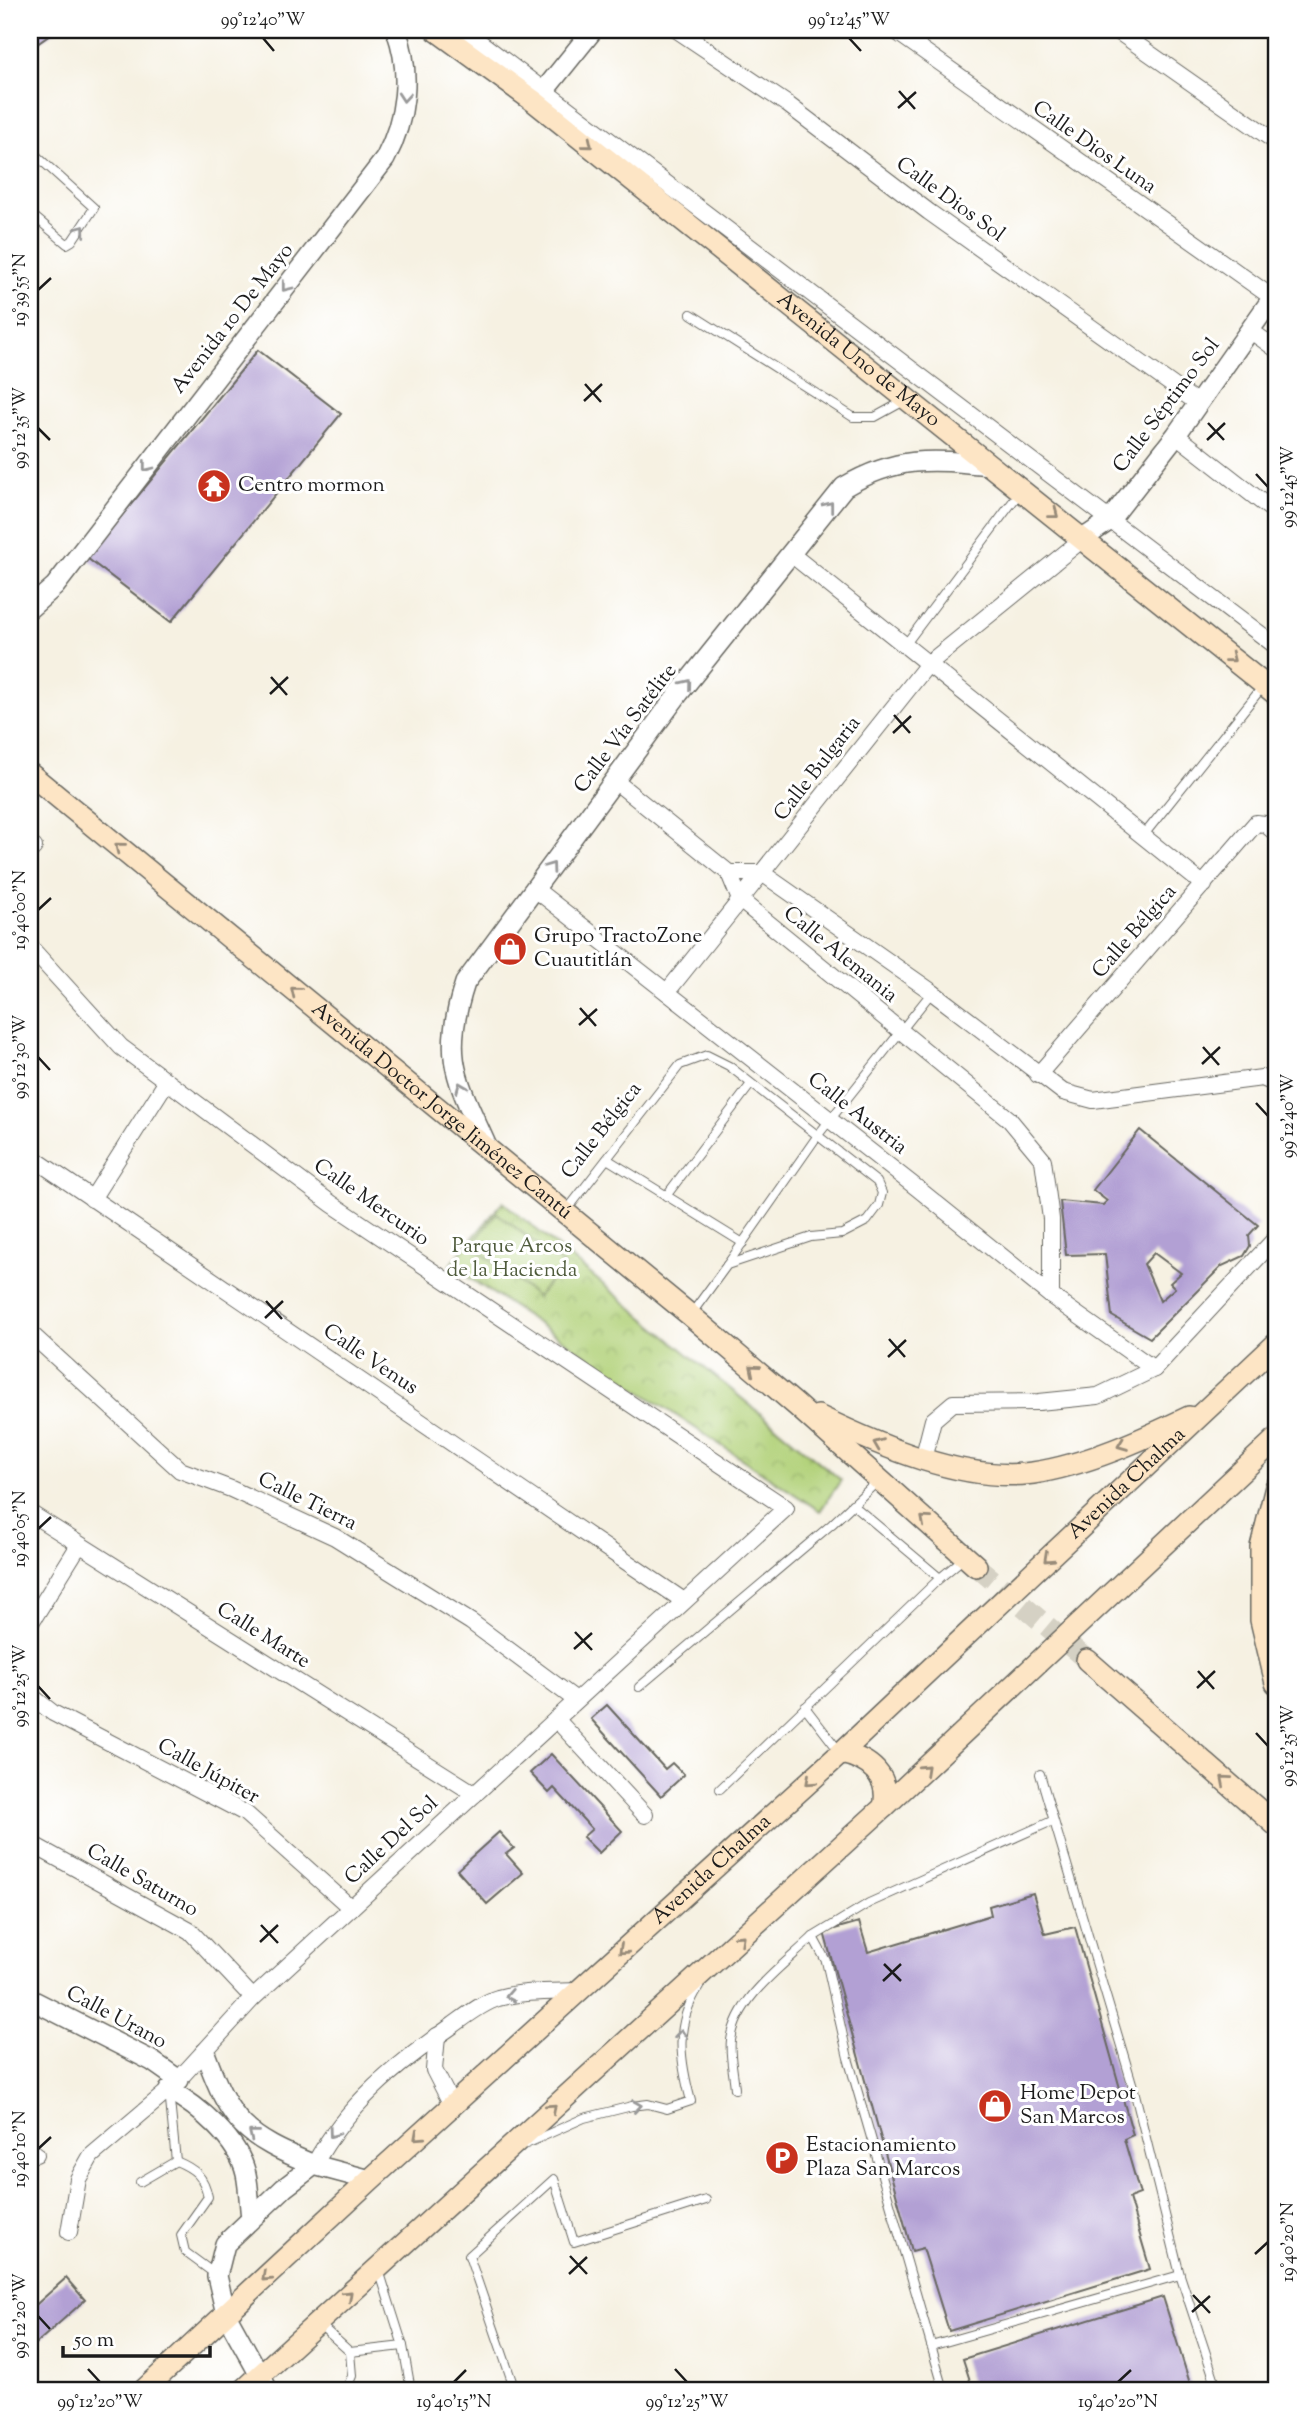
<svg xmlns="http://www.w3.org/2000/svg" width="1306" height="2420" font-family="'Sorts Mill Goudy',serif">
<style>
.park{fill:url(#park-crowns);stroke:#67774b;stroke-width:2}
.pitch{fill:#b2d27a;stroke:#67774b;stroke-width:2}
.building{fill:#b2a0d4;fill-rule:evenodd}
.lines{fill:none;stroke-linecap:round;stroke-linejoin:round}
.secondary-tunnel{stroke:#d5d1c4;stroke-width:21;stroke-dasharray:21 10;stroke-linecap:butt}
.service-casing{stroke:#686761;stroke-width:10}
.minor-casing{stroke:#686761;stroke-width:18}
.tertiary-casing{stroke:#686761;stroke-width:22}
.secondary-casing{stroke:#686761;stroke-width:24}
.service{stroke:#fff;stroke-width:8}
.minor{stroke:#fff;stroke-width:16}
.tertiary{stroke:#fff;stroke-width:19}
.secondary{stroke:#fde5c5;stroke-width:21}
.oneway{stroke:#999}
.oneway2{stroke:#988b79}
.ticks{fill:none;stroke:#1c1c1c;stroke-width:2.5}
.labels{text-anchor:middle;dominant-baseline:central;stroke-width:6;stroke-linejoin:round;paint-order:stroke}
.street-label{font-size:21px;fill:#1c1c1c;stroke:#fff}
.poi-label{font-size:21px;fill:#1c1c1c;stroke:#fff;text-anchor:start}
.park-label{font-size:21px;fill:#505c3d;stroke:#fff}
.neatline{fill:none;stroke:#1c1c1c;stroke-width:2.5}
.ticks-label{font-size:18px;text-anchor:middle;fill:#1c1c1c}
</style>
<defs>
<pattern id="park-crowns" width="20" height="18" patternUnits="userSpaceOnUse" patternTransform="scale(1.75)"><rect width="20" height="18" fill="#b2d27a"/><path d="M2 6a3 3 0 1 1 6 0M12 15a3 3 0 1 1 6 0" fill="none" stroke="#98b469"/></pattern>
</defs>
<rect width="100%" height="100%" fill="#fff"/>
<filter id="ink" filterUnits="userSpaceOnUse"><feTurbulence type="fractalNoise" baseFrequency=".0143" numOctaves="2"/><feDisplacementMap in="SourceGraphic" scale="14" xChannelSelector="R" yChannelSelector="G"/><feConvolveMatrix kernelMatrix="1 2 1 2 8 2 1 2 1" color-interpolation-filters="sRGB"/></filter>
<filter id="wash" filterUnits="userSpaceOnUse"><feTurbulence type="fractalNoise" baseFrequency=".00686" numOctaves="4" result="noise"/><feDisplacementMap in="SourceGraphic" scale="28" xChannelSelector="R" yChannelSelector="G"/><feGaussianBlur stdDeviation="1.57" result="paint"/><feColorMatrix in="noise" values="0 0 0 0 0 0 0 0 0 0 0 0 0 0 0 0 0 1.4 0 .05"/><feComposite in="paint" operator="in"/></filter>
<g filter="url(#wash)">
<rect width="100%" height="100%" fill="#f6f1e2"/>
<!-- park -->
<polygon class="park" points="503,1202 841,1480 820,1511 450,1265"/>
<!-- pitch -->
<polygon class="pitch" points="497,1213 563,1265 537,1297 472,1245"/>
<g id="blocks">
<!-- building -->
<g class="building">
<polygon points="30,30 57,30 30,49"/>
<polygon points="258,350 341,414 171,622 87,558"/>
<path d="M1140 1130 1258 1225 1249 1235 1250 1246 1244 1256 1222 1266 1150 1338 1112 1316 1105 1254 1066 1255 1060 1201 1103 1205 1107 1201 1093 1190ZM1154 1253 1181 1273 1170 1283 1175 1288 1160 1301 1144 1264Z"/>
<polygon points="607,1705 665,1769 672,1763 684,1775 661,1796 591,1719"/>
<polygon points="551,1754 622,1831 599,1853 583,1837 592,1829 554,1788 549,1793 530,1773"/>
<polygon points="499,1832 514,1848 506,1854 523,1873 487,1904 457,1870"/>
<polygon points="1033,1893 1045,1934 1075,1927 1133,2135 1124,2139 1140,2194 1129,2198 1150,2269 949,2331 923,2248 912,2251 824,1932 859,1922 868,1952 991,1915 989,1906"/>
<polygon points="66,2278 85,2300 30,2349 30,2310"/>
<polygon points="1163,2297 1192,2390 973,2390 963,2359"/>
</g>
</g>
</g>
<g filter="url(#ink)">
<use href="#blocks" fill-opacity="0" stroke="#686761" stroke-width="2"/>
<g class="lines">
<!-- secondary-tunnel -->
<polyline class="secondary-tunnel" points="976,1566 1087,1660"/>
<!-- service casing -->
<g class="service-casing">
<g id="service">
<polyline points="30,150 94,208 72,241 67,244 30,213"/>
<polyline points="691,314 853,417 875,417 904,401"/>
<polyline points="905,645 1020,492"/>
<polyline points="1143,836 1264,685"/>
<polyline points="607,1159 743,1243"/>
<polyline points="666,1196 751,1084"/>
<polyline points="567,1210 680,1065 707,1055 729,1066 877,1182 882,1193 879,1205 867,1221 842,1234 811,1237 727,1265 692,1313"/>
<polyline points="727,1265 818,1135 932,992"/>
<polyline points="852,1504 940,1578 964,1558"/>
<polyline points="639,1687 832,1524 879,1480"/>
<polyline points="805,1707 839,1751"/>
<polyline points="1040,1774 1134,2090 1180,2275 1218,2390"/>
<polyline points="720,1789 940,1578"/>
<polyline points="813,1937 869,1903 1052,1821"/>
<path d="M735 2089C734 2074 729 2055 731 2040 737 1997 784 1965 813 1937L826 1961 848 2058 944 2390"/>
<polyline points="169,2091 176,2161"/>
<path d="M526 2144 584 2118 632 2106 648 2104 667 2109 691 2101C680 2060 674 2025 699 1987"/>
<path d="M140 2182 176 2161C195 2169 204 2176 208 2197L181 2235 185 2252 215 2274"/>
<polyline points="379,2270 403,2346 411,2390"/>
<polyline points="319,2324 350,2352 352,2376 346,2390"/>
<polyline points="931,2346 1180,2275"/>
<polyline points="350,2352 403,2346"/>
<polyline points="515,2390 469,2256 554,2179 574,2242 706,2200"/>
</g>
</g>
<!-- minor casing -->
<g class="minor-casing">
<g id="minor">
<polyline points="464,30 1276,646"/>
<polyline points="677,30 787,104 929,212 1199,404"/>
<polyline points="894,30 1273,298"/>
<polyline points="1116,30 1276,142"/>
<polyline points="1251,331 1276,349"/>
<polyline points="1176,435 1276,513"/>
<polyline points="791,554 1204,885"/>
<polyline points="615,781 729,873 740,900 1009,1119 1043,1160 1051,1219 1051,1296"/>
<polyline points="30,851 34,847"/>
<polyline points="729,873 762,873 932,992 1063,1092 1093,1100 1262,1078 1276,1084"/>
<polyline points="535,889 917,1188 1051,1296 1154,1369"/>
<polyline points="30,947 121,1047 332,1204 786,1508 253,1998 169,2090 91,2156 78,2179 69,2232"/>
<polyline points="667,992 928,664 1084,538"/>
<polyline points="1038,1075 1256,823 1265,824 1276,833"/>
<polyline points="30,1156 684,1601"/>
<polyline points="92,1199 167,1081"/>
<polyline points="30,1333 180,1470 231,1489 335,1537 471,1622 576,1700"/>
<polyline points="923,1459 933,1420 953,1403 1039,1402 1098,1396 1154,1369 1276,1238"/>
<polyline points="30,1513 475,1794"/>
<polyline points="30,1624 79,1545"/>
<polyline points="30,1695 53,1713 245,1813 351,1908"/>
<polyline points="556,1719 645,1815"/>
<polyline points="30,1843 190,1931 253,1998"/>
<polyline points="437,2036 434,2070 452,2105"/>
<polyline points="30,2151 36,2154"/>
<path d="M314 2165C347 2104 397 2064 452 2026 466 2016 482 2003 498 1998 524 1991 552 1992 578 1991"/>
</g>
</g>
<!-- tertiary casing -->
<g class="tertiary-casing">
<g id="tertiary">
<polyline points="535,102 593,30"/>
<polyline points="1084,538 1109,521 1176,435 1276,293"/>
<path d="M30 608 55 586 385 159C406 119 412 73 396 30"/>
<path d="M488 1149C458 1081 440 1059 465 983L679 693 844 487C897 456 930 459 989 465"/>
<polyline points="30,1999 152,2061 179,2080"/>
<path d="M205 2053C231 2124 244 2136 314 2165"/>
<path d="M169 2090C198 2106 238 2139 246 2174 249 2188 249 2203 251 2218"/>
<polyline points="268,2390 226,2314 217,2276 225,2244 284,2188 314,2165 370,2180"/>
</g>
</g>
<!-- secondary casing -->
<g class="secondary-casing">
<g id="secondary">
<path id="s1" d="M436 30 535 102 1276 694"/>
<path id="s2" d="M30 774 690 1315 796 1405 976 1566"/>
<path d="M818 1416C878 1445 964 1483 1033 1473 1086 1465 1141 1440 1189 1417"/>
<polyline points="1276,1487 1261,1547 1261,1620 1276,1683"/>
<polyline points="1087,1660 1276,1825"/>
<path d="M841 1753C869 1759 891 1776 884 1807"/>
<path id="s3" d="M144 2390 370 2180 841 1753 1276 1344"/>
<polyline points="244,2390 884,1807 1276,1439"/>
</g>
</g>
<!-- service -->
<use href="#service" class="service"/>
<!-- minor -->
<use href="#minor" class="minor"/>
<!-- tertiary -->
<use href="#tertiary" class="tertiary"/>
<!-- secondary -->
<use href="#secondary" class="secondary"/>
</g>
<!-- one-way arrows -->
<defs><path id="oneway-chevron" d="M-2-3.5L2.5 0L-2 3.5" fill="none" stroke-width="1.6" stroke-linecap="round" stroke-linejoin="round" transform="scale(1.75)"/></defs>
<g class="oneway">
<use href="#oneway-chevron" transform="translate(404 97) rotate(95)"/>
<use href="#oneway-chevron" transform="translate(81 230) rotate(-53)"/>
<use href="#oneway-chevron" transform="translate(286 287) rotate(128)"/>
<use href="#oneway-chevron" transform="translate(147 467) rotate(128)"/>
<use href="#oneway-chevron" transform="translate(829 506) rotate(-52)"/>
<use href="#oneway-chevron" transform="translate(687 684) rotate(-51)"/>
<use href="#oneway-chevron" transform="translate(551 867) rotate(-54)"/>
<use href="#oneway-chevron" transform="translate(461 1087) rotate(-112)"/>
<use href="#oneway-chevron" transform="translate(510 1996) rotate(169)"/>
<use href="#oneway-chevron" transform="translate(681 2034) rotate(-85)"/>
<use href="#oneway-chevron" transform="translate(637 2106) rotate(-8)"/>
<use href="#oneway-chevron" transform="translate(333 2133) rotate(126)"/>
<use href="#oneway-chevron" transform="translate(253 2134) rotate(-141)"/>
</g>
<g class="oneway2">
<use href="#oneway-chevron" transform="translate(588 144) rotate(39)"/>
<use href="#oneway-chevron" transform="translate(1054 514) rotate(38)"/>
<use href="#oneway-chevron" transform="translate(1231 658) rotate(39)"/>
<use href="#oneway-chevron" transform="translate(119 847) rotate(-141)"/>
<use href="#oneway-chevron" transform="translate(295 991) rotate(-141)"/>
<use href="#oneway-chevron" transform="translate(754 1369) rotate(-140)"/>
<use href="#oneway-chevron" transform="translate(878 1444) rotate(-158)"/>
<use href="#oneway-chevron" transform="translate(1122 1445) rotate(159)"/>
<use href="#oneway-chevron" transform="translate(925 1520) rotate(-139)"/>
<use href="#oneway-chevron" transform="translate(1048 1558) rotate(137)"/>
<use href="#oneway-chevron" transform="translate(925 1769) rotate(-43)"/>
<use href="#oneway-chevron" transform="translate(1225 1780) rotate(-139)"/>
<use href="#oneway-chevron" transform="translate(810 1781) rotate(138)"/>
<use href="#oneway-chevron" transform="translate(740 1939) rotate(-43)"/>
<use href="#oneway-chevron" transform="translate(623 1950) rotate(138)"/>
<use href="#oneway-chevron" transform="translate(552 2108) rotate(-42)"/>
<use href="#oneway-chevron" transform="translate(418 2136) rotate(138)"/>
<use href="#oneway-chevron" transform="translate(266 2277) rotate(137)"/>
<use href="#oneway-chevron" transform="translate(348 2295) rotate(-43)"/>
</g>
</g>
<!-- ticks -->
<path class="ticks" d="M263 38 274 51M849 38 861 51M899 91 915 109M898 108 916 92M38 290 51 278M585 384 601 402M584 401 602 384M1208 423 1224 440M38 428 50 440M1207 440 1225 423M1256 474 1268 487M271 677 287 695M270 694 288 677M894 715 910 733M893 733 911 716M38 910 51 898M580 1008 596 1026M579 1025 597 1009M1203 1047 1219 1065M38 1057 50 1070M1202 1064 1220 1047M1256 1103 1268 1116M266 1301 282 1319M265 1318 283 1301M889 1339 905 1357M888 1357 906 1340M38 1529 51 1517M575 1632 592 1650M574 1649 592 1633M1198 1671 1214 1689M38 1686 50 1699M1197 1688 1215 1671M1256 1733 1268 1746M261 1925 278 1943M260 1942 278 1925M884 1964 901 1981M883 1981 901 1964M38 2149 51 2137M1255 2254 1268 2242M570 2256 587 2274M569 2274 587 2257M1193 2295 1210 2313M1192 2312 1210 2296M38 2316 50 2329M88 2369 100 2382M675 2369 687 2382M454 2382 466 2370M1118 2382 1131 2370"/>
<!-- icons -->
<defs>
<g id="temple-disc" transform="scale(1.75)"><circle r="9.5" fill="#c8321e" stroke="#fff"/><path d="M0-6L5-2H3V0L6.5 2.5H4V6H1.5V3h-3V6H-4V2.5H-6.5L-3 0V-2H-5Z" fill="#fff"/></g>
<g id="shop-disc" transform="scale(1.75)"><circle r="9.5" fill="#c8321e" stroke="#fff"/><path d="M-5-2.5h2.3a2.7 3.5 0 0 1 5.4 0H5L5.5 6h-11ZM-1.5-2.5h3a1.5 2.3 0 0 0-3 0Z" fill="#fff"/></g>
<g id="parking-disc" transform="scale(1.75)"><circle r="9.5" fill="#c8321e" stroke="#fff"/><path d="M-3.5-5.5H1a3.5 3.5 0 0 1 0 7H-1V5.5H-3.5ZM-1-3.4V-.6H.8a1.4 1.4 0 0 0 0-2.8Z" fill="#fff"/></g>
</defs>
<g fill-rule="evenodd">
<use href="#temple-disc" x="214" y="486"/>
<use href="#shop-disc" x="510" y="949"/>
<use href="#shop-disc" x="995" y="2106"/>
<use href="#parking-disc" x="782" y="2158"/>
</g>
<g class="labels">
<!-- street labels -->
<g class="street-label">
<text transform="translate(1094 148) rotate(35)">Calle Dios Luna</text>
<text transform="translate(950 200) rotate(36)">Calle Dios Sol</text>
<text transform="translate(233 319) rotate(-52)">Avenida 10 De Mayo</text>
<text stroke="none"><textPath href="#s1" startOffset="536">Avenida Uno de Mayo</textPath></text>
<text transform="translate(1167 406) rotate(-53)">Calle Séptimo Sol</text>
<text transform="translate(626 729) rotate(-53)">Calle Vía Satélite</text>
<text transform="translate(818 769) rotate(-52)">Calle Bulgaria</text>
<text transform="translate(1135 932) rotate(-49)">Calle Bélgica</text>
<text transform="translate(840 955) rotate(39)">Calle Alemania</text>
<text stroke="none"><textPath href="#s2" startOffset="532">Avenida Doctor Jorge Jiménez Cantú</textPath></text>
<text transform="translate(857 1114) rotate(38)">Calle Austria</text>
<text transform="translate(602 1131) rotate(-52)">Calle Bélgica</text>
<text transform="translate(371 1203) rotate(35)">Calle Mercurio</text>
<text transform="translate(370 1360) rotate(34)">Calle Venus</text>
<text stroke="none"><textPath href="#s3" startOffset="1337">Avenida Chalma</textPath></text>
<text transform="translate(307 1502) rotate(26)">Calle Tierra</text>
<text transform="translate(263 1636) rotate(32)">Calle Marte</text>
<text transform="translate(208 1772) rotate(29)">Calle Júpiter</text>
<text transform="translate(392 1841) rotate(-43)">Calle Del Sol</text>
<text stroke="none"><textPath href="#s3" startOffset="770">Avenida Chalma</textPath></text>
<text transform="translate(142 1881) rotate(30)">Calle Saturno</text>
<text transform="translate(116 2018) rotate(28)">Calle Urano</text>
</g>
<!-- poi labels -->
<g class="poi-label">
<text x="238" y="486">Centro mormon</text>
<text x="534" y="937">Grupo TractoZone<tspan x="534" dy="24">Cuautitlán</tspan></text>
<text x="1020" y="2094">Home Depot<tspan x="1020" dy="24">San Marcos</tspan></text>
<text x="806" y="2146">Estacionamiento<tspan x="806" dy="24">Plaza San Marcos</tspan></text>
</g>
<!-- park labels -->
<g class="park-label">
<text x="512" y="1247">Parque Arcos<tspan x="512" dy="24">de la Hacienda</tspan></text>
</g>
</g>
<!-- margin -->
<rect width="1306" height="2420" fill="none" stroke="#fff" stroke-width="77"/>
<!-- scale -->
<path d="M63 2346v10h147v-10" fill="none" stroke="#1c1c1c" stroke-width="3.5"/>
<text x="74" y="2346" font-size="21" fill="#1c1c1c" stroke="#ffffff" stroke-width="5" paint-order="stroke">50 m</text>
<rect x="38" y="38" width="1230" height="2344" class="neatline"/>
<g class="ticks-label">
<text x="263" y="25">99°12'40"W</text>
<text x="849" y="25">99°12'45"W</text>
<text transform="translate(19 290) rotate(-90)" y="6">19°39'55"N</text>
<text transform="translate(19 428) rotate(-90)" y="6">99°12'35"W</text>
<text transform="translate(1287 487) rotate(-90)" y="6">99°12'45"W</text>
<text transform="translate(19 910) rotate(-90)" y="6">19°40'00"N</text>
<text transform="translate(19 1057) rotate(-90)" y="6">99°12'30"W</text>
<text transform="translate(1287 1116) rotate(-90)" y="6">99°12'40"W</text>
<text transform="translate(19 1529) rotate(-90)" y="6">19°40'05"N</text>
<text transform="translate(19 1686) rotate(-90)" y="6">99°12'25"W</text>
<text transform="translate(1287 1746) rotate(-90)" y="6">99°12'35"W</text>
<text transform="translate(19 2149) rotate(-90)" y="6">19°40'10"N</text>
<text transform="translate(1287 2242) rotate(-90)" y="6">19°40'20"N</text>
<text transform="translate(19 2316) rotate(-90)" y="6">99°12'20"W</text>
<text x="100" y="2407">99°12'20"W</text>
<text x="454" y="2407">19°40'15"N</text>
<text x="687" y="2407">99°12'25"W</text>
<text x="1118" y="2407">19°40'20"N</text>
</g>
</svg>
